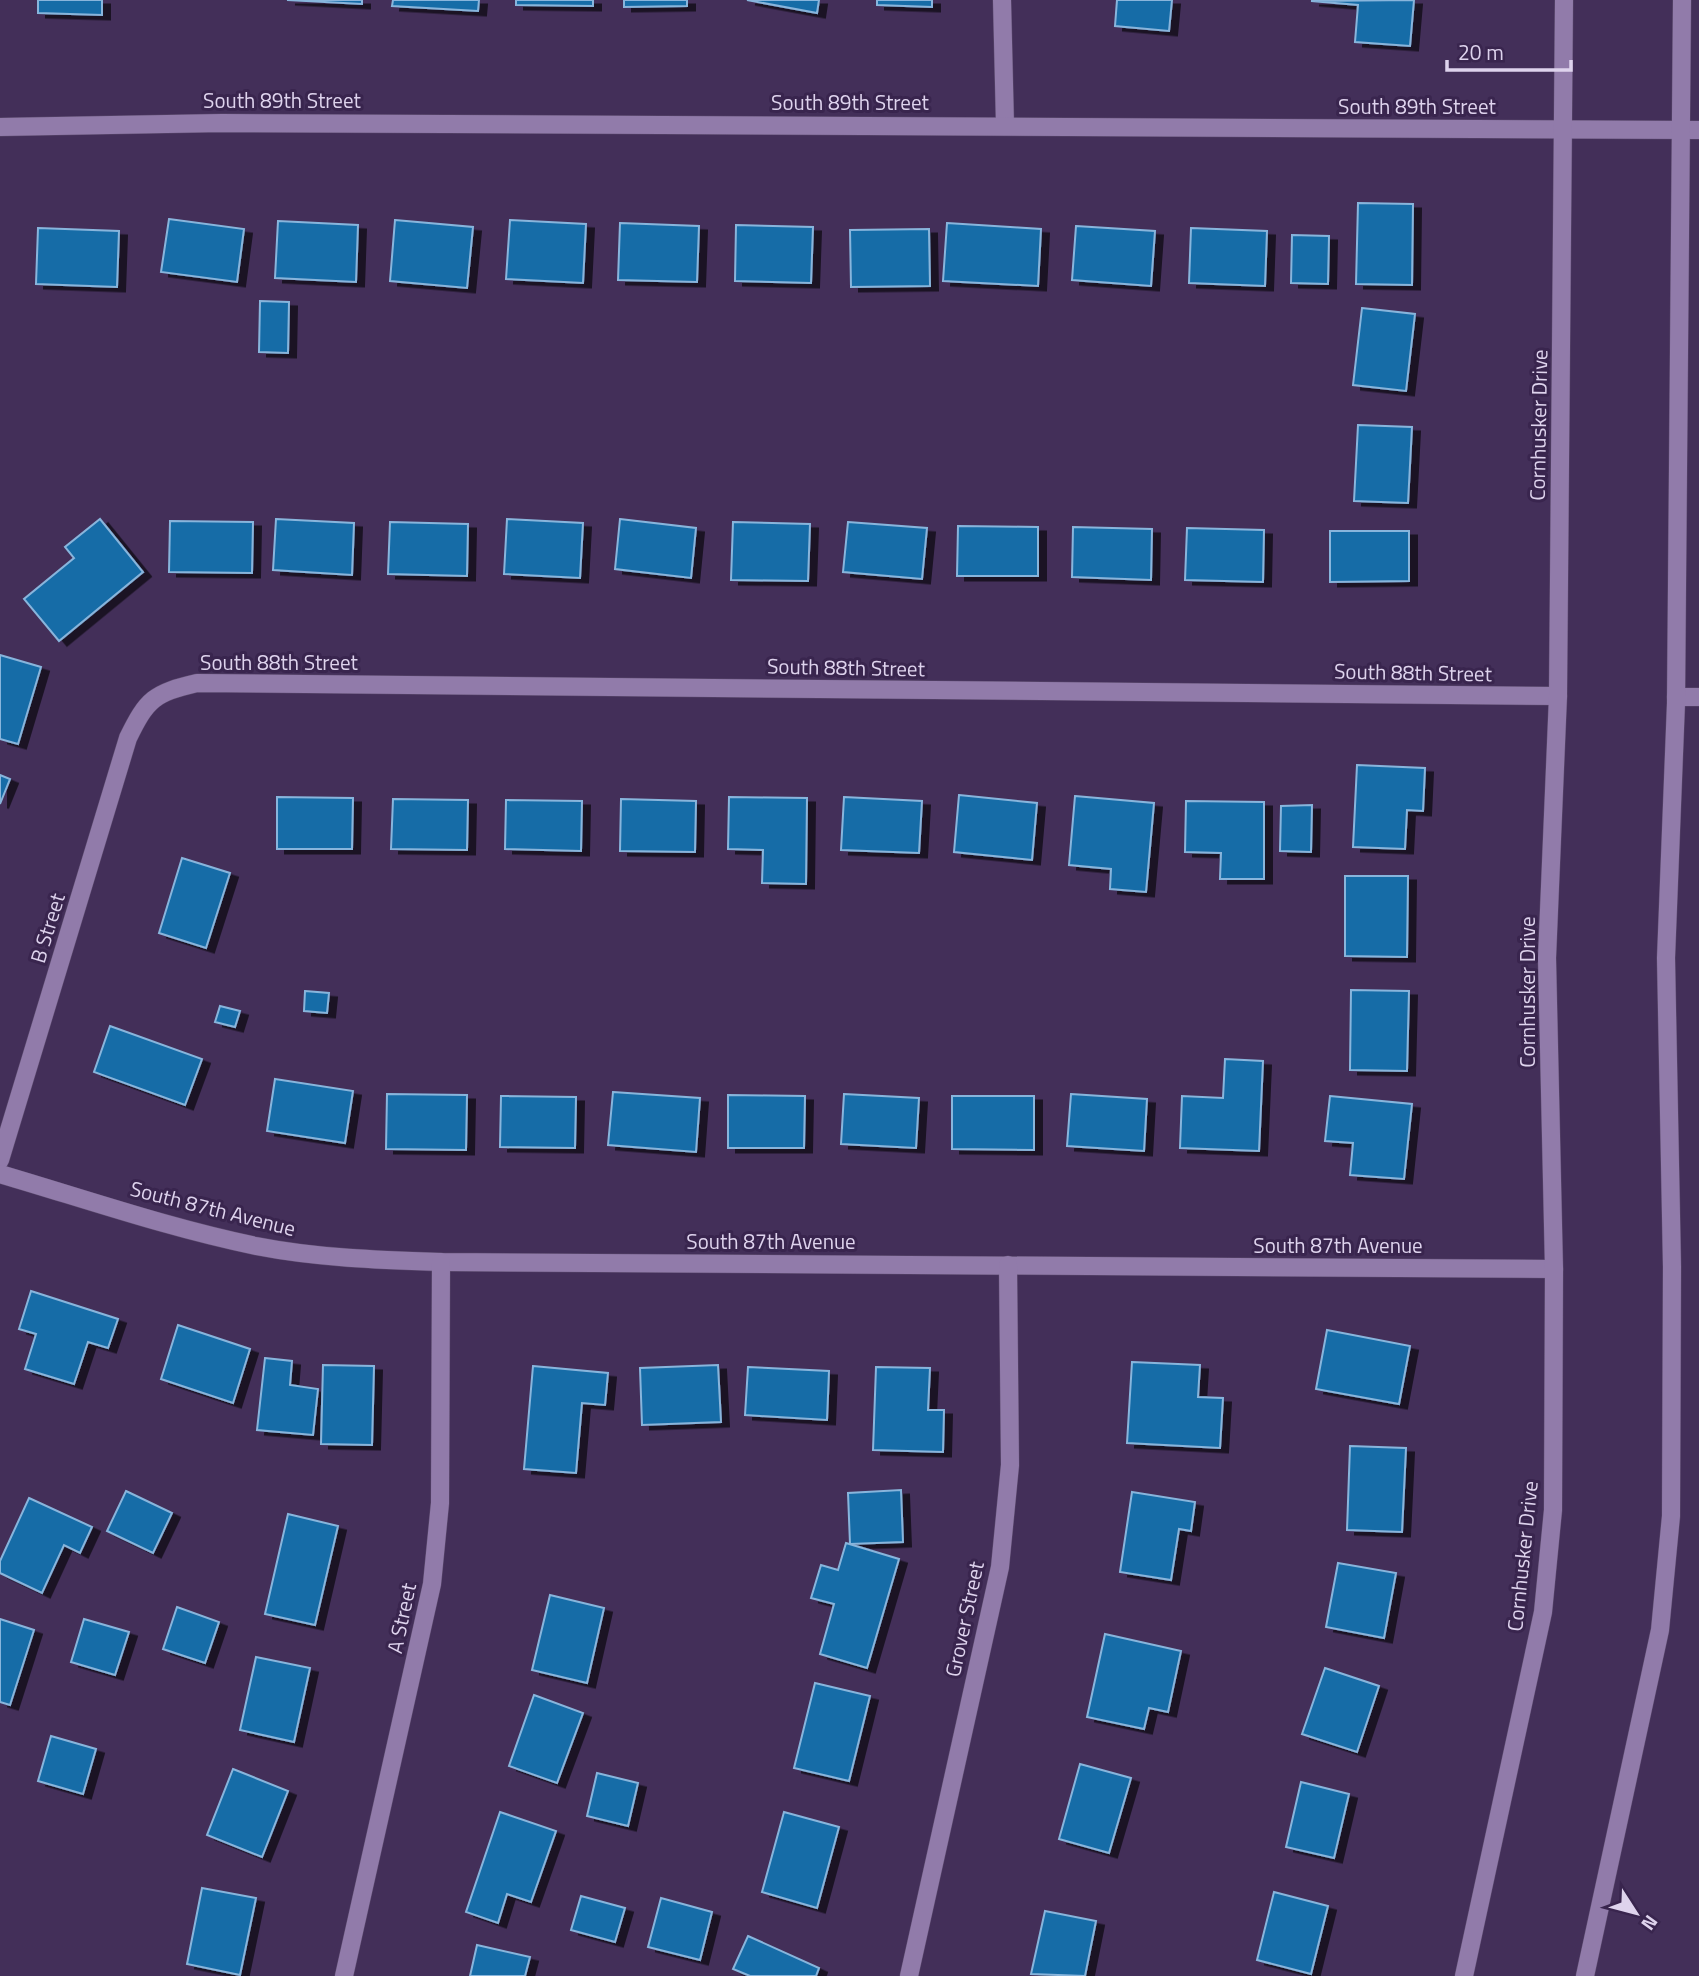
<svg xmlns="http://www.w3.org/2000/svg" width="1699" height="1976" font-family="'Titillium Web',sans-serif">
<style>
.building{fill:#176ca7;stroke:#88b5dc;stroke-width:2;filter:url(#shadow)}
.lines{fill:none;stroke-linecap:round;stroke-linejoin:round}
.street-casing{stroke:#5c4b6e;stroke-width:19}
.street{stroke:#917baa;stroke-width:18}
.labels{text-anchor:middle;dominant-baseline:central;stroke-width:6;stroke-linejoin:round;paint-order:stroke}
.street-label{font-size:21px;fill:#ded3ed;stroke:#39254e}
</style>
<defs>
<filter id="shadow"><feDropShadow dx="8" dy="4.5" stdDeviation="0" flood-color="#0009"/></filter>
</defs>
<rect width="100%" height="100%" fill="#432f59"/>
<!-- building -->
<g class="building">
<polygon points="38,0 102,0 102,15 38,13"/>
<polygon points="287,0 362,0 362,4"/>
<polygon points="393,0 479,0 478,11 392,6"/>
<polygon points="516,0 593,0 593,6 516,5"/>
<polygon points="624,0 687,0 687,6 624,7"/>
<polygon points="747,0 819,0 817,13"/>
<polygon points="877,0 932,0 932,7 877,5"/>
<polygon points="1117,0 1172,0 1169,31 1115,26"/>
<polygon points="1414,0 1410,46 1355,42 1358,5 1311,1"/>
<polygon points="1358,203 1413,204 1412,285 1356,284"/>
<polygon points="169,219 244,229 237,282 161,272"/>
<polygon points="395,220 473,227 467,288 390,281"/>
<polygon points="510,220 586,224 583,283 506,279"/>
<polygon points="278,221 358,225 356,282 275,278"/>
<polygon points="620,223 699,226 697,282 618,280"/>
<polygon points="947,223 1041,229 1038,286 943,281"/>
<polygon points="736,225 813,227 811,283 735,281"/>
<polygon points="1076,226 1155,231 1151,286 1072,280"/>
<polygon points="38,228 119,231 117,287 36,284"/>
<polygon points="1191,228 1267,231 1265,286 1189,283"/>
<polygon points="929,229 930,286 851,287 850,230"/>
<polygon points="1292,235 1329,236 1328,284 1291,283"/>
<polygon points="260,301 289,302 288,353 259,352"/>
<polygon points="1362,308 1415,314 1406,391 1353,385"/>
<polygon points="1358,425 1412,427 1408,503 1354,501"/>
<polygon points="100,519 143,572 59,641 24,599 74,558 65,547"/>
<polygon points="276,519 354,523 352,575 273,570"/>
<polygon points="507,519 583,523 580,578 504,574"/>
<polygon points="620,519 696,528 691,578 615,569"/>
<polygon points="170,521 253,522 252,573 169,572"/>
<polygon points="390,522 468,524 467,576 388,574"/>
<polygon points="733,522 810,524 808,581 731,580"/>
<polygon points="848,522 927,528 922,579 843,572"/>
<polygon points="958,526 1038,527 1038,576 957,576"/>
<polygon points="1073,527 1152,529 1151,580 1072,577"/>
<polygon points="1187,528 1264,530 1263,582 1185,580"/>
<polygon points="1330,531 1409,531 1409,581 1330,582"/>
<polygon points="0,655 41,667 18,744 0,739"/>
<polygon points="1357,765 1425,768 1423,811 1407,810 1405,849 1353,847"/>
<polygon points="0,775 10,779 0,804"/>
<polygon points="959,795 1037,803 1032,860 954,852"/>
<polygon points="1075,796 1154,803 1146,892 1110,889 1111,869 1069,865"/>
<polygon points="277,797 353,798 352,849 277,849"/>
<polygon points="729,797 807,798 806,884 762,883 763,850 728,849"/>
<polygon points="844,797 922,801 919,853 841,850"/>
<polygon points="393,799 468,800 467,850 391,849"/>
<polygon points="621,799 696,801 695,852 620,851"/>
<polygon points="506,800 582,801 581,851 505,849"/>
<polygon points="1186,801 1264,802 1264,879 1220,879 1221,853 1185,852"/>
<polygon points="1312,805 1311,852 1280,851 1281,806"/>
<polygon points="182,858 230,873 206,948 159,933"/>
<polygon points="1345,876 1408,876 1407,957 1345,956"/>
<polygon points="1351,990 1409,991 1407,1071 1350,1070"/>
<polygon points="305,991 329,993 327,1013 304,1011"/>
<polygon points="220,1006 240,1011 235,1027 215,1022"/>
<polygon points="110,1026 202,1059 185,1105 94,1072"/>
<polygon points="1225,1059 1263,1061 1259,1151 1180,1148 1182,1096 1223,1098"/>
<polygon points="275,1079 353,1091 345,1143 267,1131"/>
<polygon points="613,1092 700,1098 696,1152 608,1145"/>
<polygon points="387,1094 467,1095 466,1150 386,1149"/>
<polygon points="844,1094 919,1098 916,1148 841,1144"/>
<polygon points="1071,1094 1147,1099 1144,1151 1067,1146"/>
<polygon points="728,1095 805,1096 804,1148 728,1148"/>
<polygon points="501,1096 576,1097 575,1148 500,1147"/>
<polygon points="952,1096 1034,1096 1034,1150 952,1149"/>
<polygon points="1330,1096 1412,1104 1404,1179 1350,1175 1353,1143 1325,1141"/>
<polygon points="31,1291 118,1319 108,1348 88,1342 74,1384 25,1369 36,1334 19,1329"/>
<polygon points="178,1325 250,1349 233,1403 161,1379"/>
<polygon points="1327,1330 1410,1346 1399,1404 1316,1389"/>
<polygon points="265,1358 292,1361 290,1385 318,1389 313,1435 257,1430"/>
<polygon points="1132,1362 1200,1365 1198,1397 1223,1398 1220,1448 1127,1443"/>
<polygon points="323,1365 374,1366 372,1445 321,1444"/>
<polygon points="718,1365 721,1422 642,1425 640,1368"/>
<polygon points="533,1366 608,1373 605,1405 582,1403 576,1473 524,1469"/>
<polygon points="748,1367 829,1371 827,1420 745,1415"/>
<polygon points="876,1367 930,1368 928,1410 944,1410 943,1452 873,1450"/>
<polygon points="1350,1446 1406,1448 1402,1532 1347,1530"/>
<polygon points="901,1490 903,1542 850,1544 848,1493"/>
<polygon points="126,1491 172,1513 153,1553 107,1531"/>
<polygon points="1132,1492 1195,1502 1191,1531 1179,1529 1171,1580 1120,1572"/>
<polygon points="29,1498 92,1527 80,1553 64,1545 42,1593 0,1573 0,1561"/>
<polygon points="288,1514 338,1526 315,1625 265,1614"/>
<polygon points="846,1543 899,1559 867,1668 820,1654 834,1604 811,1598 821,1565 838,1570"/>
<polygon points="1338,1563 1396,1573 1384,1638 1326,1627"/>
<polygon points="550,1595 604,1608 587,1683 532,1670"/>
<polygon points="177,1607 219,1622 205,1663 163,1649"/>
<polygon points="0,1619 34,1630 10,1705 0,1702"/>
<polygon points="84,1619 129,1632 115,1675 71,1662"/>
<polygon points="1105,1634 1181,1651 1168,1712 1149,1708 1144,1729 1087,1717"/>
<polygon points="256,1657 310,1668 294,1742 240,1730"/>
<polygon points="1325,1668 1379,1686 1357,1752 1302,1734"/>
<polygon points="815,1683 870,1696 849,1781 794,1768"/>
<polygon points="534,1695 583,1713 557,1783 509,1766"/>
<polygon points="51,1736 96,1749 83,1794 38,1781"/>
<polygon points="1080,1764 1131,1778 1109,1853 1059,1839"/>
<polygon points="233,1769 288,1791 262,1857 207,1835"/>
<polygon points="597,1773 638,1783 628,1826 587,1816"/>
<polygon points="1301,1782 1349,1794 1334,1858 1286,1847"/>
<polygon points="500,1812 556,1831 531,1902 507,1894 498,1923 466,1912"/>
<polygon points="784,1812 839,1827 817,1908 762,1892"/>
<polygon points="202,1888 256,1898 240,1975 187,1964"/>
<polygon points="1274,1892 1328,1906 1311,1974 1257,1960"/>
<polygon points="581,1896 625,1908 615,1942 571,1930"/>
<polygon points="661,1898 712,1912 700,1960 648,1947"/>
<polygon points="1045,1911 1096,1921 1085,1976 1031,1974"/>
<polygon points="748,1936 819,1968 816,1976 750,1976 733,1969"/>
<polygon points="477,1945 530,1957 525,1976 470,1976"/>
</g>
<g class="lines">
<!-- street casing -->
<g class="street-casing">
<g id="street">
<polyline points="1002,0 1005,125"/>
<polyline points="0,127 222,123 1699,130"/>
<polyline points="1676,697 1699,697"/>
<path d="M0 1160 128 738C147 699 154 693 197 683L1558 696"/>
<path d="M0 1174C85 1199 169 1228 256 1246 317 1258 379 1260 441 1262L1554 1269"/>
<polyline points="344,1976 432,1584 440,1503 441,1262"/>
<polyline points="909,1976 1000,1567 1010,1465 1008,1265"/>
<polyline points="1464,1976 1543,1612 1553,1510 1554,1269 1547,958 1558,696 1564,0"/>
<polyline points="1585,1976 1660,1630 1671,1516 1672,1267 1666,958 1676,703 1682,0"/>
</g>
</g>
<!-- street -->
<use href="#street" class="street"/>
</g>
<g class="labels">
<!-- street labels -->
<g class="street-label">
<text x="282" y="100">South 89th Street</text>
<text x="850" y="102">South 89th Street</text>
<text x="1417" y="106">South 89th Street</text>
<text transform="translate(1538 425) rotate(-89)">Cornhusker Drive</text>
<text x="279" y="662">South 88th Street</text>
<text transform="translate(846 667) rotate(1)">South 88th Street</text>
<text transform="translate(1413 672) rotate(1)">South 88th Street</text>
<text transform="translate(47 928) rotate(-73)">B Street</text>
<text transform="translate(1527 992) rotate(-90)">Cornhusker Drive</text>
<text transform="translate(213 1208) rotate(14)">South 87th Avenue</text>
<text x="771" y="1241">South 87th Avenue</text>
<text x="1338" y="1245">South 87th Avenue</text>
<text transform="translate(1522 1556) rotate(-84)">Cornhusker Drive</text>
<text transform="translate(401 1618) rotate(-78)">A Street</text>
<text transform="translate(964 1619) rotate(-78)">Grover Street</text>
</g>
</g>
<!-- north arrow -->
<g transform="translate(1636 1913) rotate(126)" stroke="#39254e" stroke-width="5" paint-order="stroke">
<path d="M0-5L12 26L0 18L-12 26Z" fill="#ded3ed"/>
<text y="-10" font-size="19" font-weight="bold" text-anchor="middle" fill="#ded3ed">N</text>
</g>
<!-- scale -->
<path d="M1447 60v10h124v-10" fill="none" stroke="#ded3ed" stroke-width="3.5"/>
<text x="1458" y="60" font-size="21" fill="#ded3ed" stroke="#39254e" stroke-width="5" paint-order="stroke">20 m</text>
</svg>
